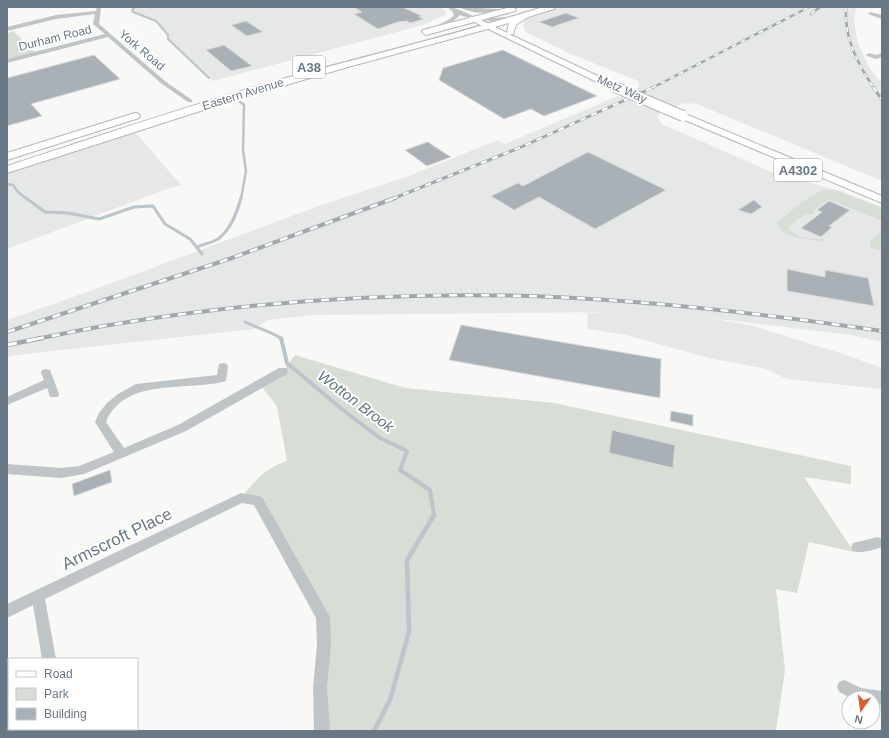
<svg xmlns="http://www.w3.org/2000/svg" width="889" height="738" font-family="Helvetica,sans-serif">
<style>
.built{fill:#e6e7e7}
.green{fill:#d8ddd5}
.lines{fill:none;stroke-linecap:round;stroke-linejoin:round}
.stream-far4{stroke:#bbc5ca;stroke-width:2}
.stream-far3{stroke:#bbc5ca;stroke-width:2.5}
.stream-far2{stroke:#bbc5ca;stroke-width:3}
.stream-far1{stroke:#bbc5ca;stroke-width:4}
.stream{stroke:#bbc5ca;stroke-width:4.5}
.building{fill:#a9b1b6;stroke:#dadad8}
.primary-casing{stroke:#b3b8bc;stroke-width:2}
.trunk-casing{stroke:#b3b7ba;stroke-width:2}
.minor{fill:#bfc4c7;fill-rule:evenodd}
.tertiary{fill:#bfc4c7;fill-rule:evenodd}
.primary{fill:#fff;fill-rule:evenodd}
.trunk{fill:#fff;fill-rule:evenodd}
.rail-far3-casing{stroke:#a1a8ad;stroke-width:2.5}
.rail-far2-casing{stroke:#a1a8ad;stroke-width:3}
.rail-far1-casing{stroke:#a1a8ad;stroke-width:4}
.rail-casing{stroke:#a1a8ad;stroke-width:4.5}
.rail-far3{stroke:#fff;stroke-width:1.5;stroke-dasharray:5;stroke-linecap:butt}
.rail-far2{stroke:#fff;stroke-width:2;stroke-dasharray:6;stroke-linecap:butt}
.rail-far1{stroke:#fff;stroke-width:2.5;stroke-dasharray:8;stroke-linecap:butt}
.rail{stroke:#fff;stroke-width:3;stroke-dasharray:10;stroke-linecap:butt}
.primary-bridge-far1-casing{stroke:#b3b8bc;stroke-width:9;stroke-linecap:butt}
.primary-bridge-casing{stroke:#b3b8bc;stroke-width:12;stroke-linecap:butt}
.primary-bridge-far1{stroke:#fff;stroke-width:8}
.primary-bridge{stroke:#fff;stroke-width:10}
.labels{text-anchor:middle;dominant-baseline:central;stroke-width:4;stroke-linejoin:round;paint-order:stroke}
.far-street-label{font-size:12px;fill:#697885;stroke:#fff}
.shield{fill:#fff;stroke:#96a0aa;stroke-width:1}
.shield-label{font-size:13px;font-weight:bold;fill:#697885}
.water-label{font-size:15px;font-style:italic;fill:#657981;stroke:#fff}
.near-street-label{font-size:17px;fill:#697885;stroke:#fff}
</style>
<rect width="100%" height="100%" fill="#f8f8f6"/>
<!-- built -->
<g class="built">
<polygon points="135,7 439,7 446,11 447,14 423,25 213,81 168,38 168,35 156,21 133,12 132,10"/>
<polygon points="551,7 856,7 854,21 858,44 870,69 882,83 882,181 697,104 684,103 659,114 658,118 662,124 776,174 841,191 882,207 882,342 850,335 710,318 750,325 843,354 882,368 882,389 787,379 766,369 709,358 626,335 588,329 587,313 611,312 313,315 268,320 254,329 25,354 7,357 7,320 93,290 316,207 406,177 498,140 505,144 639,87 638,81 571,54 525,32 523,25 529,14"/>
<polygon points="134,131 181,185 167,189 7,249 7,170"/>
</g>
<!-- green -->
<g class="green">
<polygon points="13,31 35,52 7,59 7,33"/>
<path d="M822 190 837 191 882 208V221L829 199 814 210V214L804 215 789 226C793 240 813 238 824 239L825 242 794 237 780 230 779 224 776 223 805 200Z"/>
<polygon points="882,230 882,252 881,250 871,248 870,241"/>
<path d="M295 355 405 388 554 403 851 466V484L804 477 854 552 809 542 797 593 776 589 785 670 776 731H322L323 617 258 501 241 498C256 480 265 468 287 461L277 406 260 385 283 371Z"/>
</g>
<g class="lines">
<!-- stream-far4 -->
<polyline class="stream-far4" points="135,7 132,10 133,12 156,21 168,35 168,39 209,78"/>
<!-- stream-far3 -->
<g class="stream-far3">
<polyline points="239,101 244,105 243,150 246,171 241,199"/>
<polyline points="7,184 13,185 18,192 27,199"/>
</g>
<!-- stream-far2 -->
<g class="stream-far2">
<polyline points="26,198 45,212 68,213 99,219 134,207 153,206 165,224 190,239 202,254"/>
<path d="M197 247C204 244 211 243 218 239 231 230 237 212 241 198"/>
<path d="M245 322C255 327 274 333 282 339"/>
</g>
<!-- stream-far1 -->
<polyline class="stream-far1" points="281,338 287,363 343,410 380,438 407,451 400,470 430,490 434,516"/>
<!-- stream -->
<polyline class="stream" points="374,731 390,700 409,632 407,560 434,515"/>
</g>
<!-- building -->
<g class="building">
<polygon points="353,7 402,7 422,16 419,17 424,19 410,23 407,21 398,22 378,29 354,14 362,12"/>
<polygon points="566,13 579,18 552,27 539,22"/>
<polygon points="246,21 263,32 247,36 231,25"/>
<polygon points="224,45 252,66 231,71 206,50"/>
<polygon points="503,50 597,96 544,116 531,109 504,119 439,80 443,68"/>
<polygon points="94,55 120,79 31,104 42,116 7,126 7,78"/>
<polygon points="428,142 443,152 451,157 427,166 405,150"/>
<polygon points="588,152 666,190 595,229 539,197 514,210 491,196 518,183 523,186"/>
<polygon points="754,200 762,207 751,214 738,210"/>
<polygon points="829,201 850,210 829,226 832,227 821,237 801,228 822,212 817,210"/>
<polygon points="787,269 825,277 825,270 868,278 874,306 787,291"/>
<polygon points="461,325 661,359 660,398 449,360"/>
<polygon points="671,411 693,415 693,426 670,421"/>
<polygon points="612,430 675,445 673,468 609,453"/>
<polygon points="110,470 112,482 74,496 72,484"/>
</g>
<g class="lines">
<!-- primary casing -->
<g class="primary-casing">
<g id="primary">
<polygon points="526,12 532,12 533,14 516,25 513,34 509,34 617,85 618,87 617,89 611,89 468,19 472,17 475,17 507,33 509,22"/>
<polygon points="683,113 882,196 882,203 680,118 678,116 680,114"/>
</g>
</g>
<!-- trunk casing -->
<g class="trunk-casing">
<g id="trunk">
<polygon points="511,7 516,9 515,11 426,35 422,32 423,30"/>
<path d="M543 7H555L554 9 495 27 348 67 241 98 7 173V166C96 137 185 107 275 81 364 56 455 35 543 7Z"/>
<polygon points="135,113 139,114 140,116 139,118 7,160 7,153"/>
</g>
</g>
<!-- minor -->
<g class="minor">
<polygon points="97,7 101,7 99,24 166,82 192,100 192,102 188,102 162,84 108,37 7,63 7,59 105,34 93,24 95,14 56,19 7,31 7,27 56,15 96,11"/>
<polygon points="870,12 882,15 882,19 868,14"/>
<polygon points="869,53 876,55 882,53 882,57 876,59 867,56 866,55"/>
<path d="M223 363 227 364 228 367 226 381C188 392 125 376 106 422L124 448 178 425 279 368H287L288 371 287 374 186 431 84 474 61 478 7 474V464L61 468 79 466 114 452 95 422 99 413 107 403 118 394 136 384 217 375 219 364Z"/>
<polygon points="46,369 50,370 59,394 58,397 50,397 47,388 7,405 7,397 44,380 41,373 42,370"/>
<polygon points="241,493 262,497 330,617 331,645 327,688 330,731 314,731 313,688 317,645 316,618 254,505 242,503 45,599 56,659 42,659 33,605 7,618 7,604"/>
<path d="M878 537 882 539V547C874 550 861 554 853 551L851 547 853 543Z"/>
<polygon points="844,680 861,688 882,691 882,705 873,704 873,698 851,698 839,692 837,687 839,682"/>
<polygon points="53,729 69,729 70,731 54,731"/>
</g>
<!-- tertiary -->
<g class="tertiary">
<path d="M447 7C457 7 464 13 474 16 490 20 506 17 522 14L525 16C511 25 475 21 460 15 454 22 439 32 430 31V29L450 19 454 15 452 11Z"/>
<path d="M459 7 498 9 501 11C493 16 467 12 459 7Z"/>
</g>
<!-- primary -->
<use href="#primary" class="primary"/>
<!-- trunk -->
<use href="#trunk" class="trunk"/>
<!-- rail-far3 casing -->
<g class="rail-far3-casing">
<g id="rail-far3">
<path d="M846 7C844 38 857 63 874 88"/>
<polyline points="811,14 820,7"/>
<polyline points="652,88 809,7"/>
</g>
</g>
<!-- rail-far2 casing -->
<g class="rail-far2-casing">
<g id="rail-far2">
<polyline points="873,87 882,100"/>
<polyline points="392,199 519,148 654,87"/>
</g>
</g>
<!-- rail-far1 casing -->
<g class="rail-far1-casing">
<g id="rail-far1">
<polyline points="7,332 229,259 395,198"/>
<path d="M36 339C63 334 89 328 116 324 261 300 409 291 555 297 665 302 773 315 882 331"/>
</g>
</g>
<!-- rail casing -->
<g class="rail-casing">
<polyline id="rail" points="7,345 42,338"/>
</g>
<!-- rail-far3 -->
<use href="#rail-far3" class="rail-far3"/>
<!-- rail-far2 -->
<use href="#rail-far2" class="rail-far2"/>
<!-- rail-far1 -->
<use href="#rail-far1" class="rail-far1"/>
<!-- rail -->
<use href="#rail" class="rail"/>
<!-- primary-bridge-far1 casing -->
<g class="primary-bridge-far1-casing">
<polyline id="primary-bridge-far1" points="614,87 617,88"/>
</g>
<!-- primary-bridge casing -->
<g class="primary-bridge-casing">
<polyline id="primary-bridge" points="615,87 683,116"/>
</g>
<!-- primary-bridge-far1 -->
<use href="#primary-bridge-far1" class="primary-bridge-far1"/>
<!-- primary-bridge -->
<use href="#primary-bridge" class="primary-bridge"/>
</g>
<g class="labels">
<!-- far-street labels -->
<g class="far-street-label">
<text transform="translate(55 38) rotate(-14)">Durham Road</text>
<text transform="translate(142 50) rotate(40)">York Road</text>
<text transform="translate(622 89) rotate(24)">Metz Way</text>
<text transform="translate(243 94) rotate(-17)">Eastern Avenue</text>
</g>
<!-- shield labels -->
<g class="shield">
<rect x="293" y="56" width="32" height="22" rx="3"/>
<rect x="774" y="159" width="48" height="22" rx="3"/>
</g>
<g class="shield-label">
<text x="309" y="67">A38</text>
<text x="798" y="170">A4302</text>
</g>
<!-- water labels -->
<g class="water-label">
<text transform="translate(356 401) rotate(37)">Wotton Brook</text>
</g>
<!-- near-street labels -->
<g class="near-street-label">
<text transform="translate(117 539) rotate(-26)">Armscroft Place</text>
</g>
</g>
<!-- border -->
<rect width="889" height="738" fill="none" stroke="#697885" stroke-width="16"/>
<!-- legend -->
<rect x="8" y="658" width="130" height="72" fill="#ffffff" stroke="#c3c9ce"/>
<rect x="16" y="671" width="20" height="6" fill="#ffffff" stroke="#c3c9ce"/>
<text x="44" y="678" font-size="12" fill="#697885">Road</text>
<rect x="16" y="688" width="20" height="12" fill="#d8ddd5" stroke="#c3c9ce"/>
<text x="44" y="698" font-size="12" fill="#697885">Park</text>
<rect x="16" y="708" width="20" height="12" fill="#a9b1b6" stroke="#c3c9ce"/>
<text x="44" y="718" font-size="12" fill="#697885">Building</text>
<!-- north arrow -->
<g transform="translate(861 710) rotate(194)"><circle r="19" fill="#ffffff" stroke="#c3c9ce"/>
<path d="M0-3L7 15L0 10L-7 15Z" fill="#db5d33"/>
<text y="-6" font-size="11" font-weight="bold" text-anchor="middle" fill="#697885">N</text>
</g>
</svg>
